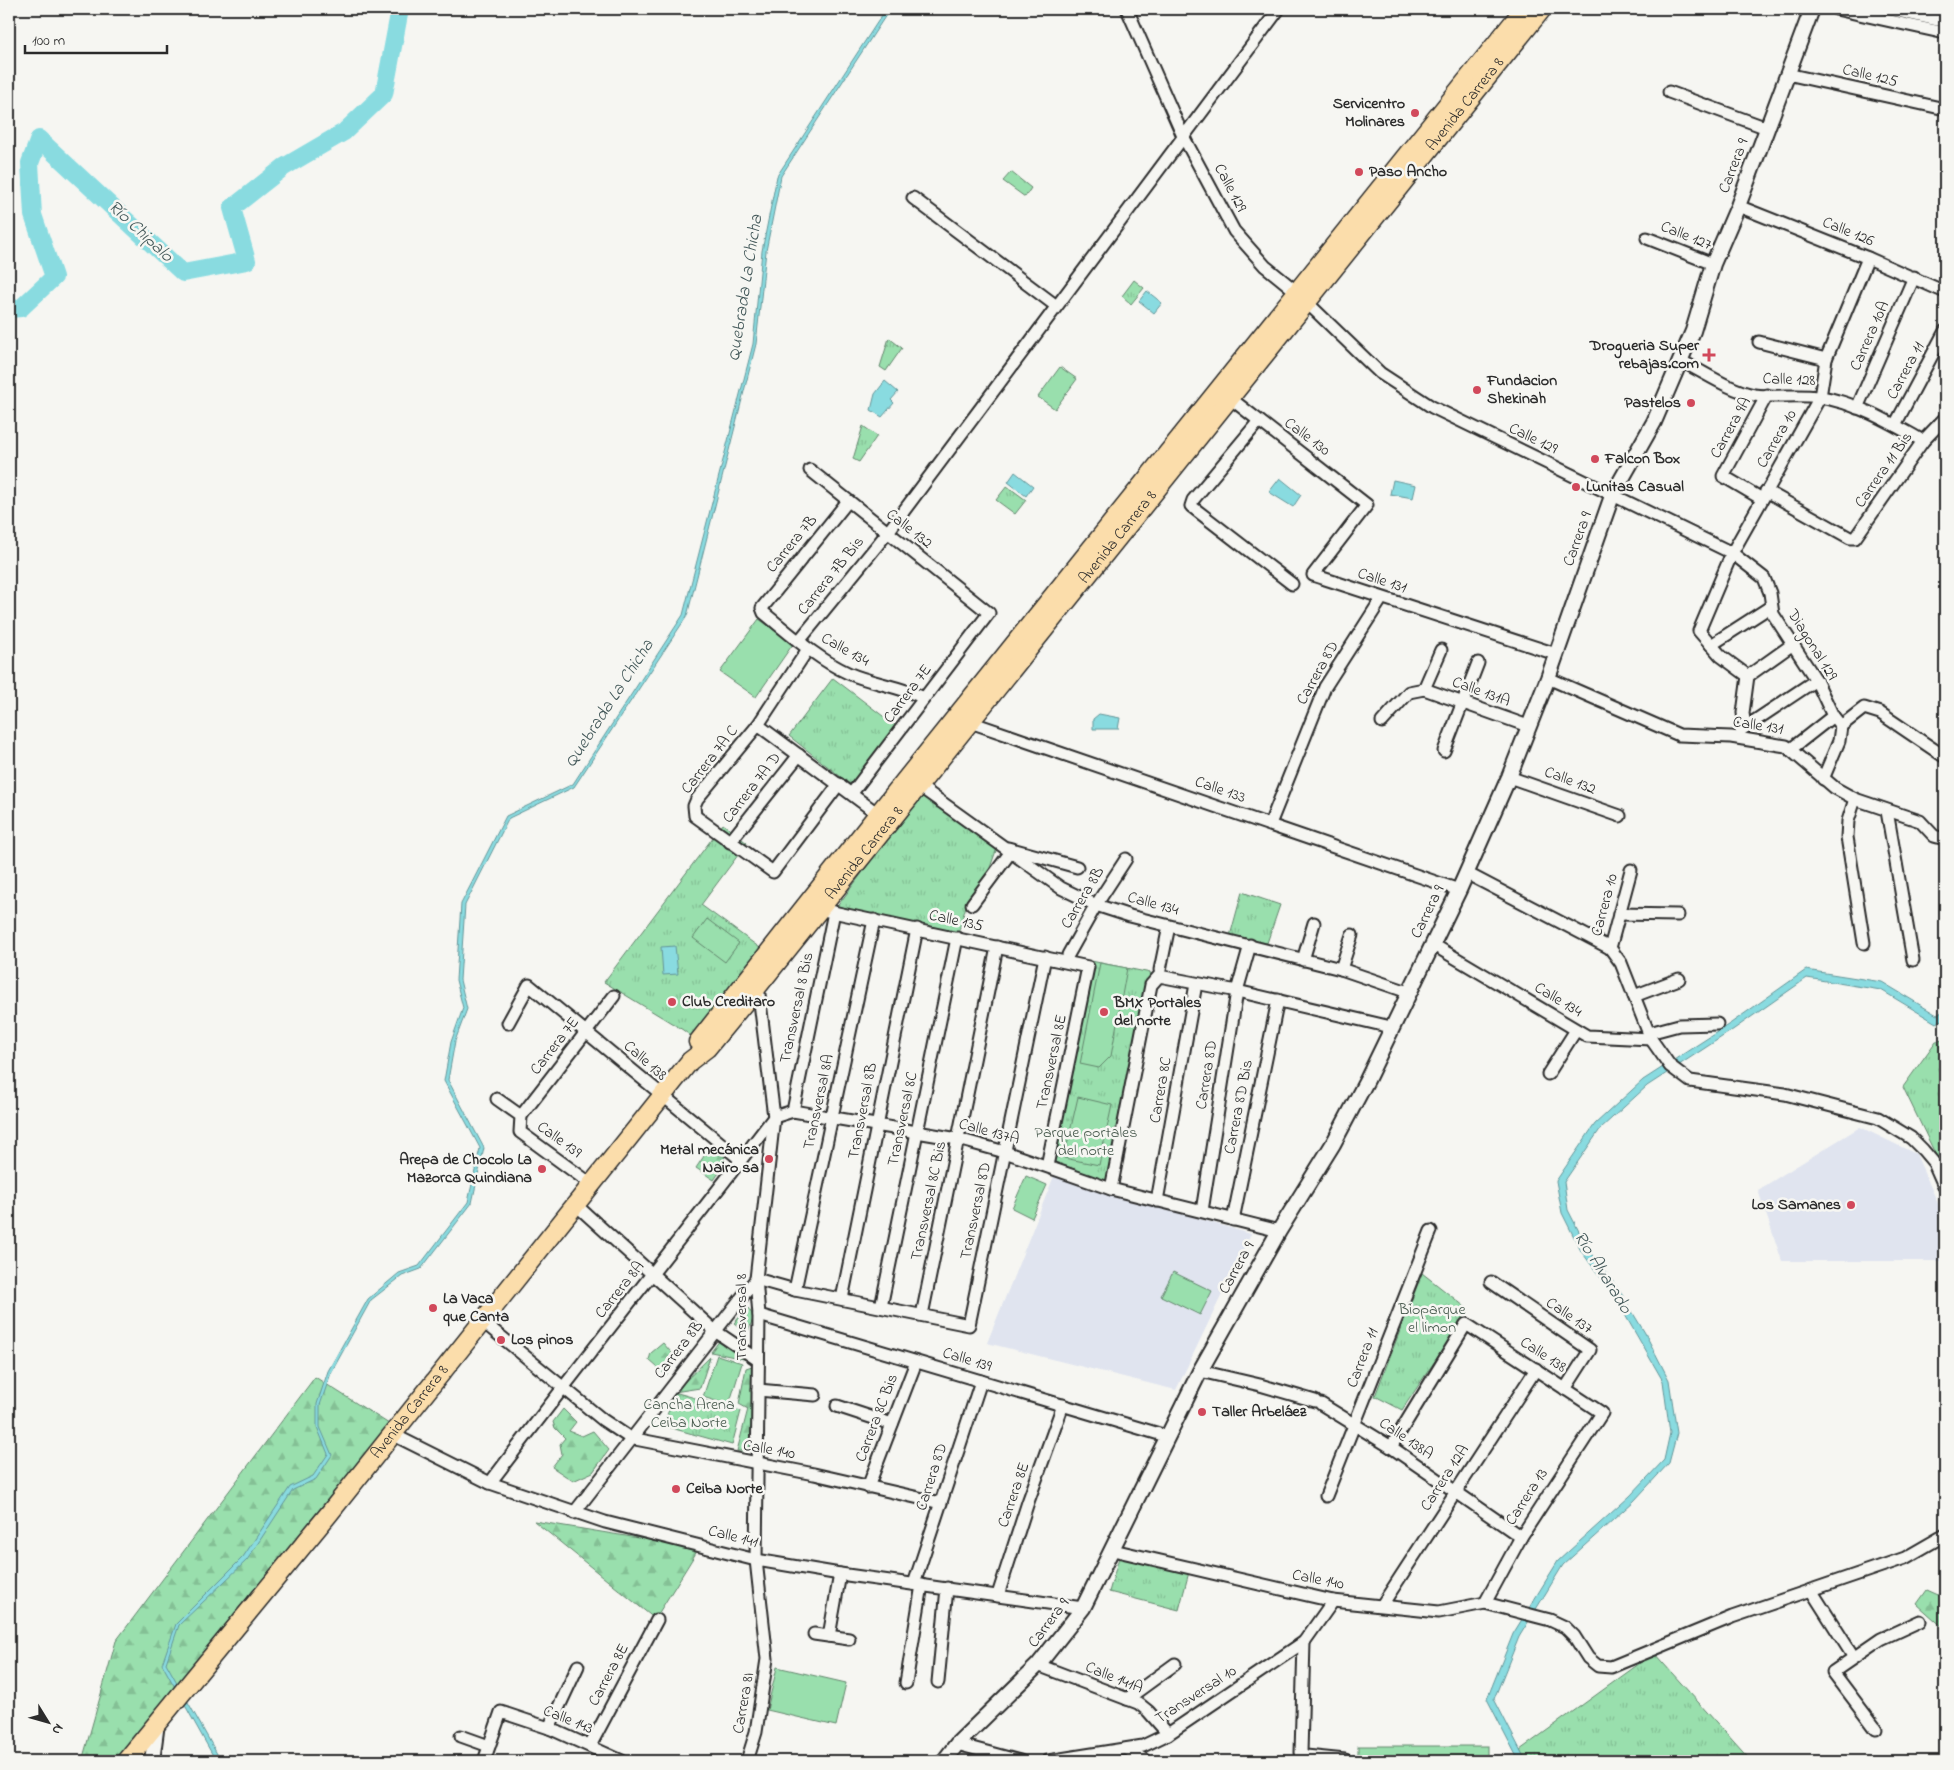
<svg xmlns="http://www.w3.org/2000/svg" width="1954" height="1770" font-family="'Indie Flower',sans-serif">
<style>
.built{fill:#e0e4ef}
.grass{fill:url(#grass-tufts);stroke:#62856c}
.forest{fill:url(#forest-firs);stroke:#62856c}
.pitch{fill:#99dfad;stroke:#62856c}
.water{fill:#89dbe0;stroke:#639598}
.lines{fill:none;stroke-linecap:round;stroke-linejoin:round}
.river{stroke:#89dbe0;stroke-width:18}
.minor-casing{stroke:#2b2b2b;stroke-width:15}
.tertiary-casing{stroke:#2b2b2b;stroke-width:18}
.primary-casing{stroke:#2b2b2b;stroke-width:21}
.minor{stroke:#f6f6f2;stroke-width:11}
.tertiary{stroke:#f6f6f2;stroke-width:14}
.primary{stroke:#fbddab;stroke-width:18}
.poi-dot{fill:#d1495b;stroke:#f6f6f2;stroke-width:2}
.labels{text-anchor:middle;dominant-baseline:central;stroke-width:5;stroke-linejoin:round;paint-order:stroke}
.street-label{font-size:16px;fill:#2b2b2b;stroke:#f6f6f2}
.poi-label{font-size:16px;font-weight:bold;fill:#2b2b2b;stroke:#f6f6f2;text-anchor:start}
.park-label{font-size:16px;fill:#46584c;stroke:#f6f6f2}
.water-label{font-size:18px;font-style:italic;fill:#425758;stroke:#f6f6f2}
</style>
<defs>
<pattern id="grass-tufts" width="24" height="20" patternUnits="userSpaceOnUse" patternTransform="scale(1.25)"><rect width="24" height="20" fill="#99dfad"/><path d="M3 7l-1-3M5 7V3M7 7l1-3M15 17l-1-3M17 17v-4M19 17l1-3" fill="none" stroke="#84c095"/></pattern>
<pattern id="forest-firs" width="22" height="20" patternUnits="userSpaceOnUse" patternTransform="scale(1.25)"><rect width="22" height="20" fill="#99dfad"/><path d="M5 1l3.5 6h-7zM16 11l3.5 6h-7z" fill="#84c095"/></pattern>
</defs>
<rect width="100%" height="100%" fill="#f6f6f2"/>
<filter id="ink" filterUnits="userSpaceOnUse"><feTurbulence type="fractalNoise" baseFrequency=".02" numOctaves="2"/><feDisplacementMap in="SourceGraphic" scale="10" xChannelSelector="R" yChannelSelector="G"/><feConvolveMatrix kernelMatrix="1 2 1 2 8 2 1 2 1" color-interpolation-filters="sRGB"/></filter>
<g filter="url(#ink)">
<!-- built -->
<g class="built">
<polygon points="1860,1127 1916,1154 1945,1219 1945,1261 1782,1261 1758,1190"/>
<polygon points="1054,1176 1251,1234 1176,1390 987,1343"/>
</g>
<!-- grass -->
<g class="grass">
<polygon points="1011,172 1031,188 1025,197 1003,181"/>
<polygon points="1134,280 1144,288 1131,304 1122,296"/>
<polygon points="889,338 902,348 886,371 880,367"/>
<polygon points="863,426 877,436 859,462 853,459"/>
<polygon points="1007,486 1026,500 1015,514 996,500"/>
<polygon points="833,678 900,729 855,788 789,736"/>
<polygon points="920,795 997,848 982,890 968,899 958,934 836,908"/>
<polygon points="723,824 747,843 701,905 767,953 697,1041 683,1030 604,982"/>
<polygon points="1242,892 1280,905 1267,943 1230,936"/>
<polygon points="1091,961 1151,973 1108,1188 1066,1172 1051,1158"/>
<polygon points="1945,1040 1945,1174 1903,1087 1936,1041"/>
<polygon points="1422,1273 1469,1310 1402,1410 1375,1396"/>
<polygon points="674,1392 741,1411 732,1445 664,1426"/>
<polygon points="1120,1554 1189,1572 1179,1610 1109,1592"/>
<polygon points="1654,1653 1751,1761 1526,1761 1520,1750"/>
</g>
<!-- forest -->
<g class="forest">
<polygon points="718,1143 726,1150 723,1167 714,1180 696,1168 706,1153"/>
<polygon points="748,1308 754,1317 747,1333 734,1323"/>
<polygon points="720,1340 753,1361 711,1352"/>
<polygon points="663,1343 677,1359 666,1375 649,1360 651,1353"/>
<polygon points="710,1357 700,1388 674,1392"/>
<path d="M752 1366C754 1395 756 1423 750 1451H737L748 1409 739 1404 746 1368Z"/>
<polygon points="315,1377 389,1424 114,1761 82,1761 116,1641"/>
<polygon points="563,1409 576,1422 569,1431 582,1436 593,1431 609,1450 593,1472 573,1481 552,1467 562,1454 560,1444 565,1438 555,1428 553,1422"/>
<polygon points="534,1521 699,1548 655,1619"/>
<polygon points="1927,1590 1945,1598 1945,1629 1917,1604"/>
</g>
<!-- pitch -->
<g class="pitch">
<polygon points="1060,367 1077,379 1055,409 1038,397"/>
<polygon points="759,619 793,644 756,697 720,672"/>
<polygon points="707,919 739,943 725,962 693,938"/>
<polygon points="1100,963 1127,968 1111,1056 1099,1068 1080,1064"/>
<polygon points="1078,1097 1112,1105 1099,1165 1064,1158"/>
<polygon points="1026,1176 1047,1185 1032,1218 1012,1208"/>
<polygon points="1173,1272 1212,1291 1200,1315 1161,1296"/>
<polygon points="717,1355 742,1363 729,1405 703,1397"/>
<polygon points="777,1667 846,1683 836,1726 767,1710"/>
<rect x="1358" y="1746" width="129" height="15"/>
</g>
<!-- water -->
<g class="water">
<polygon points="886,9 890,9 781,176 766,251 756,344 687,616 574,787 509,818 465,905 460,980 467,1009 455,1041 448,1080 484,1148 472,1203 421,1269 402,1276 371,1300 331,1373 320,1405 320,1427 332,1455 316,1479 293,1490 247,1560 179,1625 166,1663 221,1761 216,1761 162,1664 176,1624 243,1557 290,1487 313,1476 328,1454 317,1427 317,1404 328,1371 368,1299 399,1273 419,1266 468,1202 480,1148 444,1081 451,1042 463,1008 456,980 461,904 506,816 573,784 683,615 753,344 762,251 777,176"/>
<polygon points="1147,291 1162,303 1154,313 1139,301"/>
<polygon points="885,381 898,392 891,400 894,403 882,417 871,410 875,394"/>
<polygon points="1015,472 1033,486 1026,496 1008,482"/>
<polygon points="1280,478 1301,495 1293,507 1269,492"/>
<polygon points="1393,480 1416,485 1413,498 1390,494"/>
<polygon points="1099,714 1120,718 1118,729 1093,729 1093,719"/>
<polygon points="675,946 678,974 663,975 661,947"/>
<polygon points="1806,970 1882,982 1937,1015 1945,1010 1945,1018 1936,1023 1881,990 1807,978 1734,1029 1647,1086 1601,1128 1564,1182 1568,1210 1587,1247 1619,1290 1645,1333 1669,1380 1677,1433 1669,1463 1634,1501 1563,1565 1519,1637 1494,1699 1526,1761 1519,1761 1487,1699 1513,1634 1558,1561 1630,1496 1664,1460 1670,1433 1663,1381 1613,1294 1581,1251 1562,1213 1556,1181 1595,1124 1643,1080 1731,1023"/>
</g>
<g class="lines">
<!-- river -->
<polyline class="river" points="9,309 21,308 54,277 33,215 30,163 39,139 183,273 247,261 232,208 284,167 344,132 384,94 400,9"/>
<!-- minor casing -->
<g class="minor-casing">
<g id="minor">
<polyline points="1127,9 1183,136 1234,231 1265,266 1292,288 1380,373 1432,407 1732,553 1764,578 1770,593 1773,614 1816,680 1833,716 1841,726"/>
<polyline points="1836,9 1945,33"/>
<polyline points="1889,9 1937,20 1941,9"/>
<polyline points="1787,74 1945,109"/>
<polyline points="1669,92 1767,128"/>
<polyline points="913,198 1055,305"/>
<polyline points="1738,206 1868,258 1945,292"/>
<polyline points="1647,238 1713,264"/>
<polyline points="1759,342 1826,359"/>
<path d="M1681 361C1704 372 1729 390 1754 395 1775 398 1797 394 1819 397 1853 401 1893 424 1923 441"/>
<polyline points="1230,398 1367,505 1313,575 1556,654"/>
<polyline points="1857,408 1914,277"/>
<polyline points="1259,421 1193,500 1191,506 1292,584"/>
<polyline points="1895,425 1945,331"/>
<polyline points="810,470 989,613 852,793"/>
<polyline points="1766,491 1850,538 1855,538 1923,441 1945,418"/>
<polyline points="1762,499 1723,476 1767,395"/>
<path d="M848 501 762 608 764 613C790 634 817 659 848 673 873 684 900 686 924 698"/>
<polyline points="799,641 888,532 1279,9"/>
<polyline points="1711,645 1770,607"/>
<polyline points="808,649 758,725 697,799 694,806 695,816 773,872 839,784"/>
<polyline points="1748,676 1721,656 1699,631 1732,553 1820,397 1826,359 1868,258"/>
<polyline points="1548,678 1679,735 1731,737 1786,746 1835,788 1855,799 1920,821 1934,836 1945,839"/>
<polyline points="1424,689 1528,726"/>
<polyline points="970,722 1459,890"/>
<polyline points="1382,722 1409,692 1424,689 1441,650"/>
<polyline points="758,725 878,814"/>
<polyline points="1745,727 1743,713 1748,676 1793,644"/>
<polyline points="1741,730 1816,680"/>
<polyline points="1791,749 1833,716"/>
<polyline points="1444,751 1478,663"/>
<polyline points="1509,777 1620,816"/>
<polyline points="1823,779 1839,741 1841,726 1864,708 1880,713 1945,757"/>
<polyline points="919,786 1061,888 1096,905 1130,916 1341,969 1408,992"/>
<polyline points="1855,799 1848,821 1847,837 1864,943"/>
<polyline points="1887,811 1913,960"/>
<polyline points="1270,824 1325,687 1382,598"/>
<polyline points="730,842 799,755"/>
<polyline points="1008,848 1077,867"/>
<polyline points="1466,873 1610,948 1621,963 1651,1039 1670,1066 1690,1081 1785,1094 1878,1118 1911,1138 1923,1150 1934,1163 1945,1188"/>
<polyline points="972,904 1010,853"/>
<polyline points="819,909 1088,967 1047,1166"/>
<polyline points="1619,914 1678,915"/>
<polyline points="1432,944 1587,1036 1651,1039"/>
<polyline points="1610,948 1631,870"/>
<polyline points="1068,955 1096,905 1126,859"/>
<polyline points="1303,960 1314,923"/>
<polyline points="1341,969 1352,935"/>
<polyline points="1160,970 1169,926"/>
<polyline points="1634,996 1679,979"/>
<polyline points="508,1023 529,985 741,1160"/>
<polyline points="1649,1033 1679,1025 1717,1024"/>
<polyline points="1548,1074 1576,1030"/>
<polyline points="497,1099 521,1116 520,1132 591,1184"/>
<polyline points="793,1111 834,912"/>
<polyline points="521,1116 614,996"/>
<polyline points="1111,1189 1151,985 1159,976 1237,991 1391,1027"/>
<polyline points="1157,1201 1196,984"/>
<polyline points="575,1204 715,1331 758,1360"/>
<polyline points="1202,1211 1237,991 1250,945"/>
<polyline points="1233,1220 1278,1000"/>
<polyline points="1491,1282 1590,1350 1565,1389"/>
<polyline points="795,1290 874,920"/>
<polyline points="842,1299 917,929"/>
<polyline points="881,1307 957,938"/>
<polyline points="759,1315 1166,1436"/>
<polyline points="922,1315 997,947"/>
<polyline points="482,1321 603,1420 630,1438 814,1474 941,1503"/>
<polyline points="1200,1371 1260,1385 1315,1401"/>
<polyline points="758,1390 815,1395"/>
<polyline points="1321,1404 1391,1447 1521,1537"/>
<polyline points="837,1406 892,1424"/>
<polyline points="392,1434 490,1483 605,1522 756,1560 840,1574 1083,1608"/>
<polyline points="1391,1447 1466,1324 1602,1413 1521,1537 1485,1603"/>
<path d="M490 1483C583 1360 680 1240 774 1117L793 1111 958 1139 1005 1152 1111 1189 1279 1231"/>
<polyline points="868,1487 916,1362"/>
<polyline points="1326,1496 1431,1231"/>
<polyline points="574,1513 756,1279 795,1290 969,1325 1045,957"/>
<polyline points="1113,1550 1333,1601 1439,1612 1485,1603 1550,1620 1565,1627 1574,1636 1588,1658 1598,1666 1611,1667 1732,1617 1905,1558 1945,1535"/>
<polyline points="914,1584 981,1381"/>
<polyline points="1811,1590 1853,1656"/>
<polyline points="998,1595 1028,1502 1063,1405"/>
<polyline points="1382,1605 1536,1369"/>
<polyline points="814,1634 849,1639"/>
<polyline points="829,1636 840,1574"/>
<polyline points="1304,1642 1301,1753 1306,1756 1345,1760"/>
<polyline points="1038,1665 1138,1703 1148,1711 1168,1734"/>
<polyline points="938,1682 947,1588"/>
<polyline points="906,1683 922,1585"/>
<polyline points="1127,1699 1175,1664"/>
<polyline points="549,1728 578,1666"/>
<polyline points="1876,1729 1833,1672 1881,1639 1920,1621"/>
<polyline points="461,1736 489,1746"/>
<polyline points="957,1744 1020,1761"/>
<polyline points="590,1746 657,1620"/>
<polyline points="1127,1749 1146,1761"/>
<polyline points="484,1761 501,1712 549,1728 622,1761"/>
<polyline points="747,1761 756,1732 767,1659 756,1560 759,1315 756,1279 774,1117 758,986"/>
<polyline points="1048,1761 1143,1746 1168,1734 1304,1642 1333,1601"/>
</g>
</g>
<!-- tertiary casing -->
<g class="tertiary-casing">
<g id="tertiary">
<polyline points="152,1761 157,1723"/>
<polyline points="944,1761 957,1744 1038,1665 1083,1608 1200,1371 1279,1231 1333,1144 1367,1080 1459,890 1509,777 1548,678 1612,496 1654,422 1693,331 1713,264 1738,206 1812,9"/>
</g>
</g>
<!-- primary casing -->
<g class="primary-casing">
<g id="primary">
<polyline points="698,1042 878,814 1524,9"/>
<path id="s1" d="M126 1761 328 1515 690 1061 707 1048 754 991 1542 9"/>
</g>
</g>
<!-- minor -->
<use href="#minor" class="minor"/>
<!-- tertiary -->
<use href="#tertiary" class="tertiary"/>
<!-- primary -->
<use href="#primary" class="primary"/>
</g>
</g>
<!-- markers -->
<g class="poi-dot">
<circle cx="1415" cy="113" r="5"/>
<circle cx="1359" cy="172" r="5"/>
<path d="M1706.5 347.5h5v5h5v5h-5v5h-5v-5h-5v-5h5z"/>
<circle cx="1477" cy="390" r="5"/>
<circle cx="1691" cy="403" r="5"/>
<circle cx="1595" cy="459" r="5"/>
<circle cx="1576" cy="487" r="5"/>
<circle cx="672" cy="1002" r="5"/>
<circle cx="1104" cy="1012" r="5"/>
<circle cx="769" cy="1159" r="5"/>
<circle cx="542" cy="1169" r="5"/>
<circle cx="1851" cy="1205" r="5"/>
<circle cx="433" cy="1308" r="5"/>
<circle cx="501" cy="1340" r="5"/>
<circle cx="1202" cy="1412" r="5"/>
<circle cx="676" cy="1489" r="5"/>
</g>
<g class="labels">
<!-- street labels -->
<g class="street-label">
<text transform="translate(1870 76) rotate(13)">Calle 125</text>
<text stroke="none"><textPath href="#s1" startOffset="2131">Avenida Carrera 8</textPath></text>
<text transform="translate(1734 166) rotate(-69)">Carrera 9</text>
<text transform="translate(1230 188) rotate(62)">Calle 129</text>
<text transform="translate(1848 232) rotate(22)">Calle 126</text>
<text transform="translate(1686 236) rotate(22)">Calle 127</text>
<text transform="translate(1870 336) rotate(-66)">Carrera 10A</text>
<text transform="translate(1906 371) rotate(-62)">Carrera 11</text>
<text transform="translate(1789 380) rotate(2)">Calle 128</text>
<text transform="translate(1731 428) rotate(-61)">Carrera 9A</text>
<text transform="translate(1307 437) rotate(37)">Calle 130</text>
<text transform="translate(1533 439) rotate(26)">Calle 129</text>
<text transform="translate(1777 439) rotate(-60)">Carrera 10</text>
<text transform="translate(1884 470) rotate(-55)">Carrera 11 Bis</text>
<text transform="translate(909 529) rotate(38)">Calle 132</text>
<text stroke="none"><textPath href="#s1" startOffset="1576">Avenida Carrera 8</textPath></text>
<text transform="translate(1578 539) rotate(-70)">Carrera 9</text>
<text transform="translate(792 544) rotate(-50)">Carrera 7B</text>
<text transform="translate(831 576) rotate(-51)">Carrera 7B Bis</text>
<text transform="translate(1382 581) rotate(18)">Calle 131</text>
<text transform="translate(1812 645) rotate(58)">Diagonal 129</text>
<text transform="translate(845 650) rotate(29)">Calle 134</text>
<text transform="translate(1318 673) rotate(-61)">Carrera 8D</text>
<text transform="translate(1481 692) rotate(20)">Calle 131A</text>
<text transform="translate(908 694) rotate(-53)">Carrera 7E</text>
<text transform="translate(1758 726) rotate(9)">Calle 131</text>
<text transform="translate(710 760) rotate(-52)">Carrera 7A C</text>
<text transform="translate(1570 781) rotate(20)">Calle 132</text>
<text transform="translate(752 788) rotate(-52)">Carrera 7A D</text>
<text transform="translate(1220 790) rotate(19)">Calle 133</text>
<text stroke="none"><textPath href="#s1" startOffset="1171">Avenida Carrera 8</textPath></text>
<text transform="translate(1083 898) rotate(-59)">Carrera 8B</text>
<text transform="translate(1153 904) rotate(15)">Calle 134</text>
<text transform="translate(1605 905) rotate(-75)">Carrera 10</text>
<text transform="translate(1428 912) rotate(-64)">Carrera 9</text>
<text transform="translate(956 921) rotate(12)">Calle 135</text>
<text transform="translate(1558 1000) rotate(31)">Calle 134</text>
<text transform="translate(797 1008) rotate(-78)">Transversal 8 Bis</text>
<text transform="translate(555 1046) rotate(-52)">Carrera 7E</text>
<text transform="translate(645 1061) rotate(41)">Calle 138</text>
<text transform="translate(1052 1062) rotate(-78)">Transversal 8E</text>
<text transform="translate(1207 1075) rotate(-81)">Carrera 8D</text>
<text transform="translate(1161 1090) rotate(-80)">Carrera 8C</text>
<text transform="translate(819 1102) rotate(-78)">Transversal 8A</text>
<text transform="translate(1239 1107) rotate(-79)">Carrera 8D Bis</text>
<text transform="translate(863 1111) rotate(-79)">Transversal 8B</text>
<text transform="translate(903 1119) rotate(-78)">Transversal 8C</text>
<text transform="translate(989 1132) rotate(15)">Calle 137A</text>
<text transform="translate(559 1140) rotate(36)">Calle 139</text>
<text transform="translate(929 1201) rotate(-78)">Transversal 8C Bis</text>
<text transform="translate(976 1211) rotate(-78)">Transversal 8D</text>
<text transform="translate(1237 1268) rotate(-61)">Carrera 9</text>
<text transform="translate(620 1290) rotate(-51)">Carrera 8A</text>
<text transform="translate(1569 1316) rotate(34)">Calle 137</text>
<text transform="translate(742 1317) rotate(-90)">Transversal 8</text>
<text transform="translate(679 1350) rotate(-52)">Carrera 8B</text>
<text transform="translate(1543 1355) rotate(33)">Calle 138</text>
<text transform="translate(1363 1358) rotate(-69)">Carrera 11</text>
<text transform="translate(967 1360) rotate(17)">Calle 139</text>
<text stroke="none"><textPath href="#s1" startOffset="450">Avenida Carrera 8</textPath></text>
<text transform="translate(877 1418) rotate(-69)">Carrera 8C Bis</text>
<text transform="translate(1406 1439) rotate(34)">Calle 138A</text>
<text transform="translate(769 1450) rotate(10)">Calle 140</text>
<text transform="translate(932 1477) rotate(-72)">Carrera 8D</text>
<text transform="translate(1445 1478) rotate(-57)">Carrera 12A</text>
<text transform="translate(1014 1495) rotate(-71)">Carrera 8E</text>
<text transform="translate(1527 1497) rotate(-57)">Carrera 13</text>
<text transform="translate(733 1537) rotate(14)">Calle 141</text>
<text transform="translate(1318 1580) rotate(11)">Calle 140</text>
<text transform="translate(1049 1623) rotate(-53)">Carrera 9</text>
<text transform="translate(609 1675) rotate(-62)">Carrera 8E</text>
<text transform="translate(1114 1678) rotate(22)">Calle 141A</text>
<text transform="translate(1196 1695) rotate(-33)">Transversal 10</text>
<text transform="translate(744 1703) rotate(-80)">Carrera 8I</text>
<text transform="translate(568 1720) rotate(22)">Calle 143</text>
</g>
<!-- poi labels -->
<g class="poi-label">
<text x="1405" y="104" text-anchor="end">Servicentro<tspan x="1405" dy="18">Molinares</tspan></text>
<text x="1369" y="172">Paso Ancho</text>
<text x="1699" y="346" text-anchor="end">Drogueria Super<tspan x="1699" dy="18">rebajas.com</tspan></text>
<text x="1487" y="381">Fundacion<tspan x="1487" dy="18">Shekinah</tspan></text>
<text x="1681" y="403" text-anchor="end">Pastelos</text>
<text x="1605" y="459">Falcon Box</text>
<text x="1586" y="487">Lunitas Casual</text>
<text x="682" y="1002">Club Creditaro</text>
<text x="1114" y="1003">BMX Portales<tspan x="1114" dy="18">del norte</tspan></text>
<text x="759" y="1150" text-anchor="end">Metal mecánica<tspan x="759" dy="18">Nairo sa</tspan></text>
<text x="532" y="1160" text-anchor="end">Arepa de Chocolo La<tspan x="532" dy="18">Mazorca Quindiana</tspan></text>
<text x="1841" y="1205" text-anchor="end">Los Samanes</text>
<text x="443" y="1299">La Vaca<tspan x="443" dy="18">que Canta</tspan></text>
<text x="511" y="1340">Los pinos</text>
<text x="1212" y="1412">Taller Arbeláez</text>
<text x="686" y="1489">Ceiba Norte</text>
</g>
<!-- park labels -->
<g class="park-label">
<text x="1086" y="1133">Parque portales<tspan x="1086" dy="18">del norte</tspan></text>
<text x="1432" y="1310">Bioparque<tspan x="1432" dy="18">el limon</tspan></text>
<text x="689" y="1405">Cancha Arena<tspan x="689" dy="18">Ceiba Norte</tspan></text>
</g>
<!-- water labels -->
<g class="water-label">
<text transform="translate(140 232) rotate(43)">Río Chipalo</text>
<text transform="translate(746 288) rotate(-81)">Quebrada La Chicha</text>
<text transform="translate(610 704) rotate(-57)">Quebrada La Chicha</text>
<text transform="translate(1602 1273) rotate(58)">Río Alvarado</text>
</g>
</g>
<!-- margin -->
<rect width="1954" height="1770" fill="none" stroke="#f6f6f2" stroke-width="30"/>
<rect x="15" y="15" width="1924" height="1740" fill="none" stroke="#2b2b2b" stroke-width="2" filter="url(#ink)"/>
<!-- north arrow -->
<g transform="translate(48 1722) rotate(127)" stroke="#f6f6f2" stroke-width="4" paint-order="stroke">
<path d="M0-4L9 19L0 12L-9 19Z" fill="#2b2b2b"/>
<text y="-8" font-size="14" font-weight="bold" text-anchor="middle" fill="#2b2b2b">N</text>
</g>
<!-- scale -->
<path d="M25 45v8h142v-8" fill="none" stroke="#2b2b2b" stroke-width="2.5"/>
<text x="32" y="45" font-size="15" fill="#2b2b2b" stroke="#f6f6f2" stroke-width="4" paint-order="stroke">100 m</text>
</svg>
